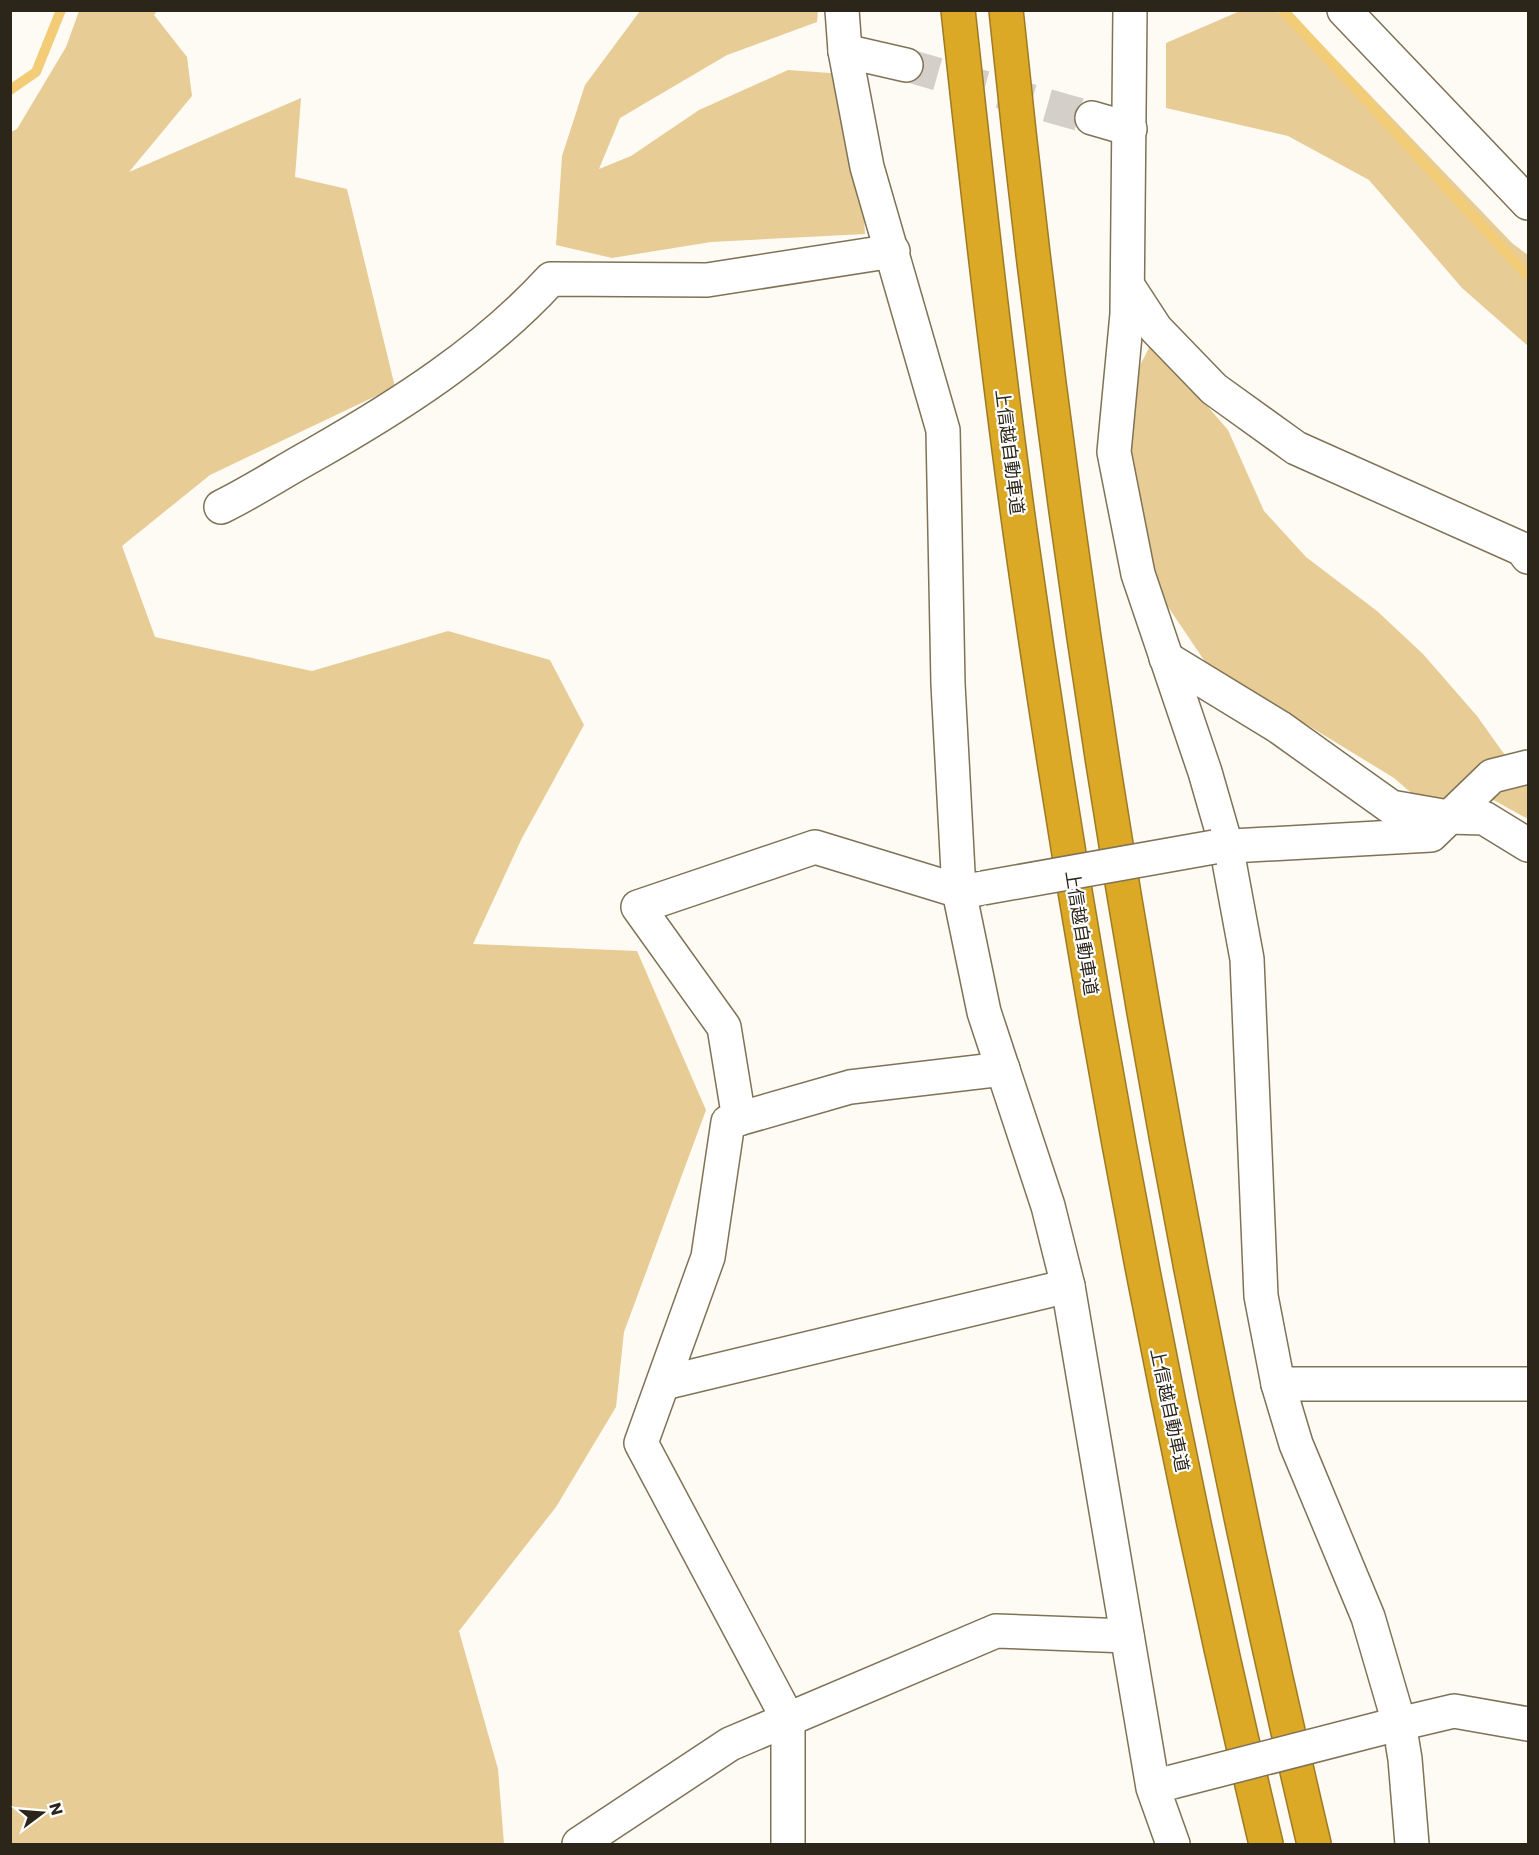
<svg xmlns="http://www.w3.org/2000/svg" width="1539" height="1855" font-family="Poppins,'Noto Sans JP',sans-serif">
<style>
.green{fill:#e7cc95}
.lines{fill:none;stroke-linecap:round;stroke-linejoin:round}
.stream{stroke:#f3cc77;stroke-width:10}
.street-tunnel{stroke:#d4d0c9;stroke-width:33;stroke-dasharray:33 16;stroke-linecap:butt}
.street-casing{stroke:#7f7256;stroke-width:36}
.highway-casing{stroke:#9e7b22;stroke-width:36}
.street{stroke:#fff;stroke-width:33}
.highway{stroke:#dca926;stroke-width:33}
.street-bridge-casing{stroke:#7f7256;stroke-width:36;stroke-linecap:butt}
.street-bridge{stroke:#fff;stroke-width:33}
.labels{text-anchor:middle;dominant-baseline:central;stroke-width:4.5;stroke-linejoin:round;paint-order:stroke}
.street-label{font-size:18px;fill:#2b251a;stroke:#fff}
</style>
<rect width="100%" height="100%" fill="#fefbf5"/>
<!-- green -->
<g class="green">
<polygon points="79,11 157,11 154,15 187,57 192,96 129,172 301,98 295,177 347,189 395,387 210,475 122,546 155,637 312,671 448,631 550,660 584,725 522,838 473,944 637,951 706,1110 624,1332 616,1407 556,1507 459,1631 498,1769 504,1844 11,1844 11,132 17,129 66,47"/>
<polygon points="640,11 818,11 817,22 727,55 620,118 599,169 631,156 699,110 788,70 844,74 859,130 865,234 711,242 612,258 556,245 562,156 585,85"/>
<polygon points="1240,11 1275,11 1301,23 1512,243 1528,255 1528,346 1462,288 1369,180 1288,136 1166,108 1166,43"/>
<polygon points="1152,342 1228,430 1264,511 1306,557 1377,611 1423,654 1477,716 1512,765 1528,763 1528,819 1488,797 1423,803 1394,778 1206,663 1160,595 1124,460 1134,377"/>
</g>
<g class="lines">
<!-- stream -->
<g class="stream">
<polyline points="1283,10 1528,276"/>
<polyline points="10,90 36,72 61,10"/>
</g>
<!-- street-tunnel -->
<polyline class="street-tunnel" points="906,65 1092,118"/>
<!-- street casing -->
<g class="street-casing">
<g id="street">
<polyline points="842,10 845,51 867,167 943,430 948,684 959,891 984,1012 1048,1206 1068,1286 1153,1788 1173,1844"/>
<polyline points="1130,10 1127,314 1114,452 1138,574 1205,772 1226,845 1247,959 1261,1296 1278,1384 1296,1444 1368,1617 1399,1723 1405,1759 1412,1844"/>
<polyline points="1344,10 1528,203"/>
<polyline points="845,51 906,65"/>
<polyline points="1092,118 1130,129"/>
<polyline points="1128,286 1156,329 1214,389 1296,448 1522,549 1528,557"/>
<path d="M221 507C252 492 282 472 313 455 399 406 484 352 551 279L707 280 893 251"/>
<polyline points="1166,658 1279,727 1391,807 1448,817 1484,818 1528,845"/>
<polyline points="1214,847 1431,835 1492,776 1528,767"/>
<polyline points="739,1119 724,1027 638,907 815,847 959,891 978,889"/>
<polyline points="664,1383 1068,1286"/>
<polyline points="1278,1384 1528,1384"/>
<polyline points="1382,1728 1454,1711 1528,1724"/>
<polyline points="579,1844 730,1744 996,1631 1127,1636"/>
<polyline points="788,1844 788,1719 641,1443 708,1257 728,1122 850,1087 1003,1069"/>
</g>
</g>
<!-- highway casing -->
<g class="highway-casing">
<g id="highway">
<path d="M958 10C977 184 996 358 1020 531 1082 972 1163 1411 1266 1844"/>
<path d="M1006 10C1069 627 1172 1241 1314 1844"/>
</g>
</g>
<!-- street -->
<use href="#street" class="street"/>
<!-- highway -->
<use href="#highway" class="highway"/>
<!-- street-bridge casing -->
<g class="street-bridge-casing">
<g id="street-bridge">
<polyline points="983,888 1214,847"/>
<polyline points="1172,1782 1382,1728"/>
</g>
</g>
<!-- street-bridge -->
<use href="#street-bridge" class="street-bridge"/>
</g>
<g class="labels">
<!-- street labels -->
<g class="street-label">
<text transform="translate(1010 452) rotate(83)">上信越自動車道</text>
<text transform="translate(1082 933) rotate(81)">上信越自動車道</text>
<text transform="translate(1170 1410) rotate(78)">上信越自動車道</text>
</g>
</g>
<!-- border -->
<rect width="1539" height="1855" fill="none" stroke="#2b251a" stroke-width="24"/>
<!-- north arrow -->
<g transform="translate(42 1813) rotate(74)" stroke="#ffffff" stroke-width="4.5" paint-order="stroke">
<path d="M0-4.5L10 22L0 15L-10 22Z" fill="#2b251a"/>
<text y="-9" font-size="16" font-weight="bold" text-anchor="middle" fill="#2b251a">N</text>
</g>
</svg>
